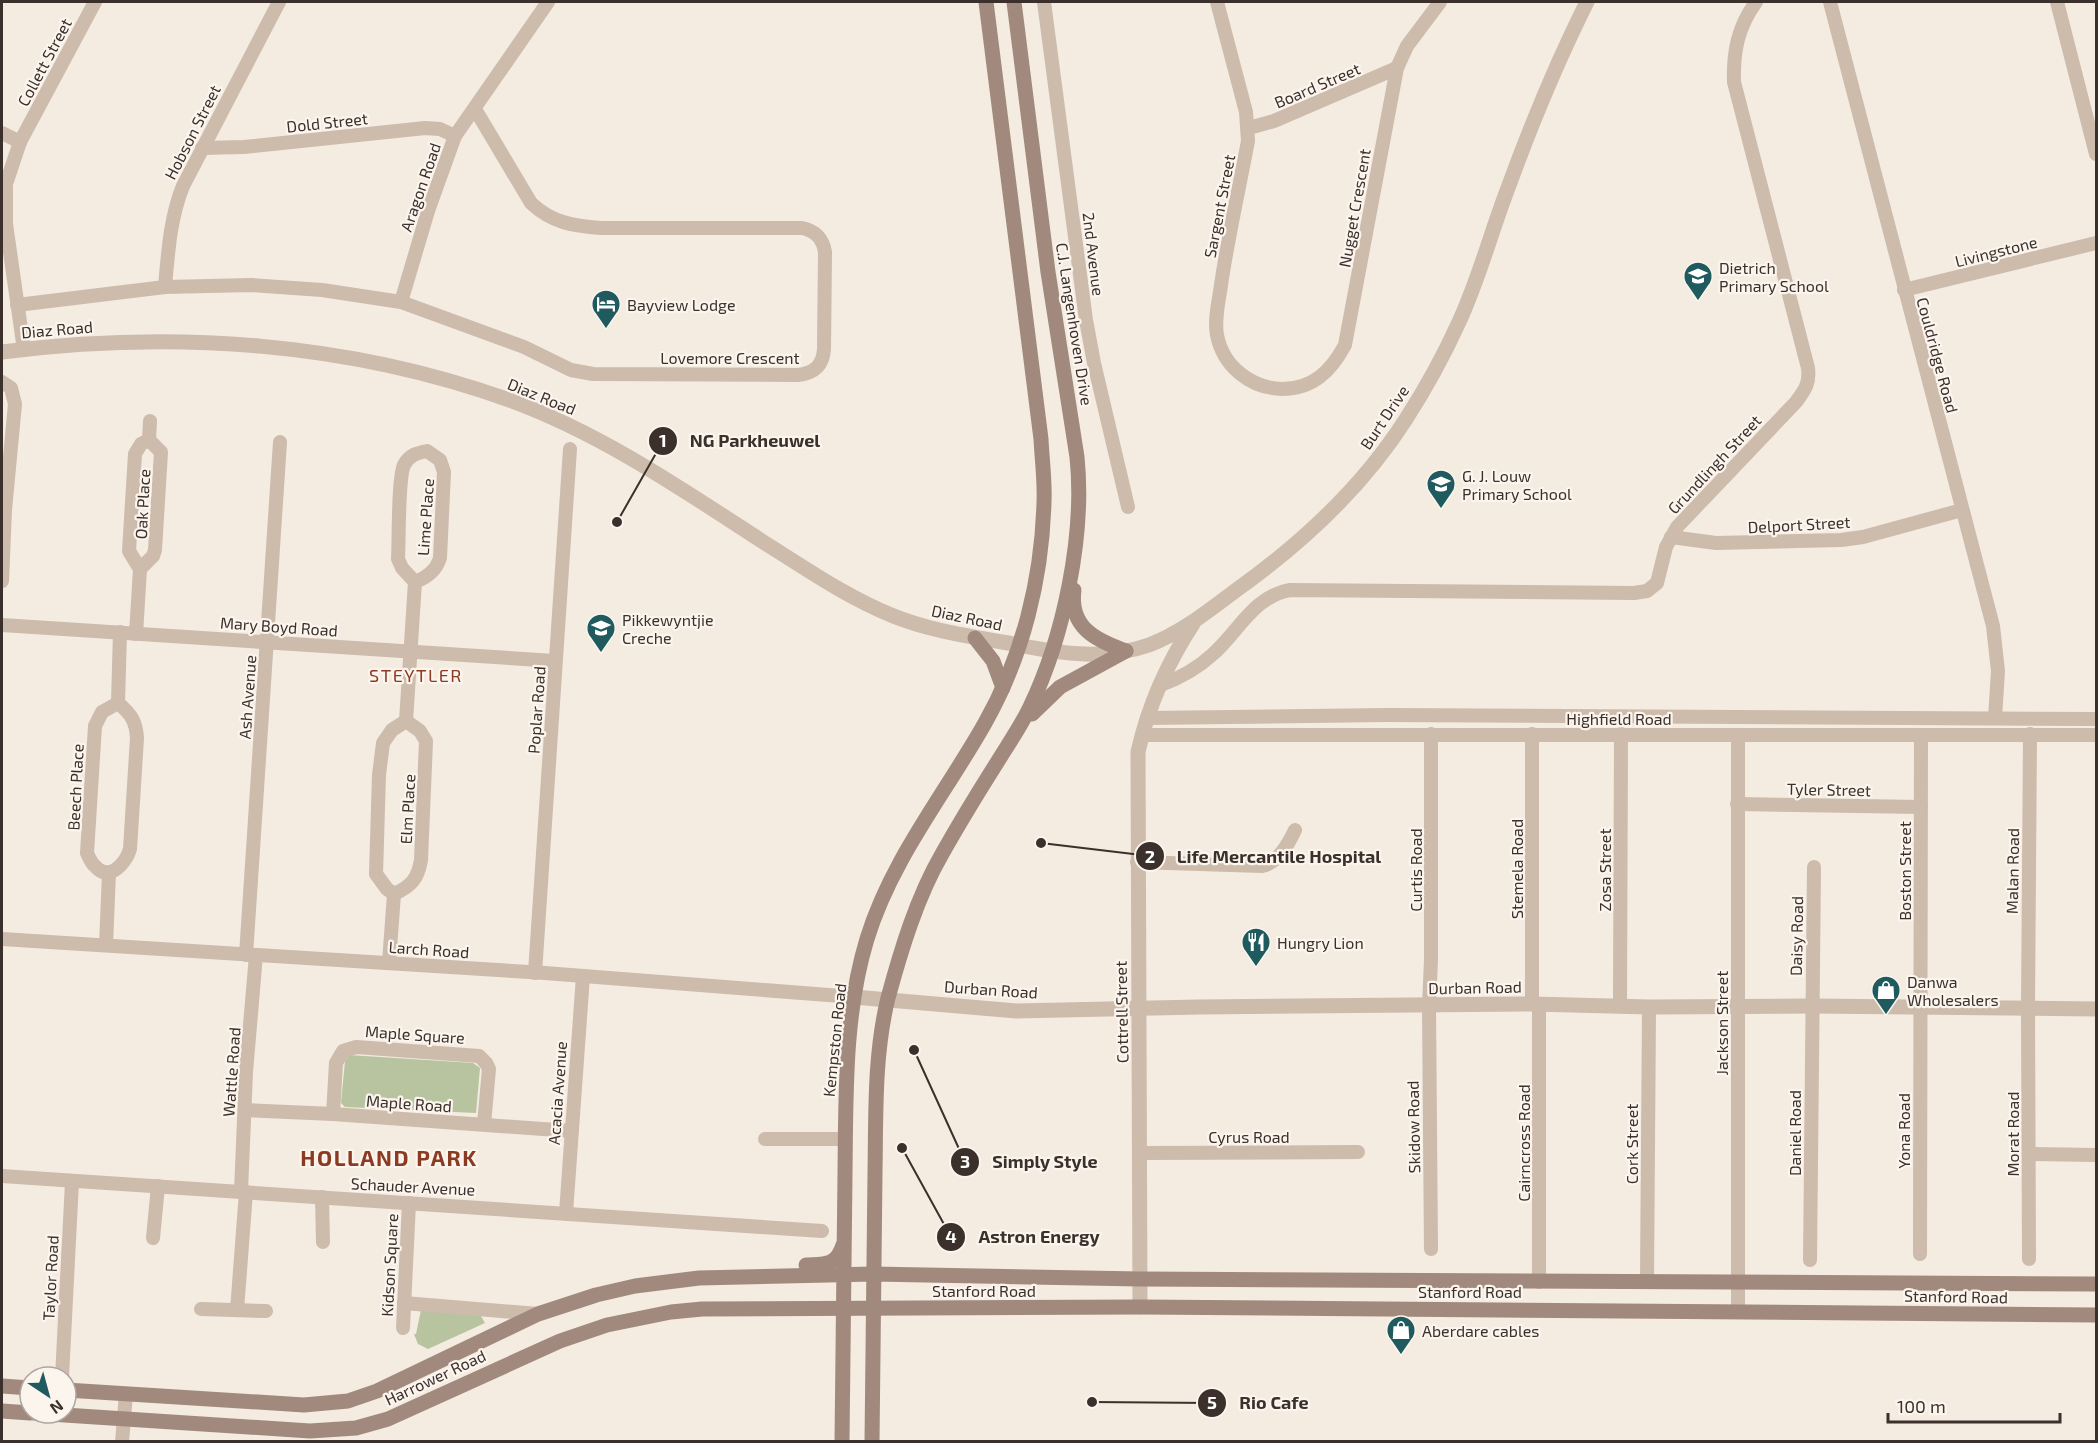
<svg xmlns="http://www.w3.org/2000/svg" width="2098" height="1443" font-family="'Exo 2',sans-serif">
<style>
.green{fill:#b8c4a0}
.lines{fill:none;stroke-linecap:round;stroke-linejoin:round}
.minor{stroke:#cdbbac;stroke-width:14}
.tertiary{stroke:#cdbbac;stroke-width:15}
.secondary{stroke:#a18a7d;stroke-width:15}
.labels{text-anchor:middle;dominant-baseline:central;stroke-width:4.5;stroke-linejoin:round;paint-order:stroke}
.street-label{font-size:16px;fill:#3b302b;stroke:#fbf5ee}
.poi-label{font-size:16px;fill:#3b302b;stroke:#fbf5ee;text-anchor:start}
.neighbourhood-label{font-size:18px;letter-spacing:1.5px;fill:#8c3b22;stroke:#fbf5ee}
.district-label{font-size:22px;font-weight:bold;letter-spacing:1.5px;fill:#8c3b22;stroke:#fbf5ee}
.leader{fill:none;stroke:#3b302b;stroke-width:2}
.callout-dot{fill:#3b302b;stroke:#fbf5ee;stroke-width:2}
.mark-label{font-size:18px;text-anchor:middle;font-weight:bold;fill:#fff}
.callout-label{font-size:18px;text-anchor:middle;font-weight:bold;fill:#3b302b;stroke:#fbf5ee;stroke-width:4.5;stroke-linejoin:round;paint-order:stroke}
</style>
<rect width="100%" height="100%" fill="#f4ebe1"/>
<!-- green -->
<g class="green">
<polygon points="349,1055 473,1063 480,1068 476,1113 345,1107 341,1103 345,1061"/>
<polygon points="421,1310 479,1313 485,1323 428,1349 418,1344 414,1334 416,1334"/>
</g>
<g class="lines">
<!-- minor -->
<g class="minor">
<polyline points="1044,2 1086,320 1094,363 1128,507"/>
<path d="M1217 2 1246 112 1248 141C1239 189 1228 237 1221 285 1219 301 1214 319 1217 335 1223 366 1250 388 1282 389 1313 389 1331 371 1345 345L1397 68 1407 46 1440 2"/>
<polyline points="1830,2 1993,626 1998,671 1995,718"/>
<polyline points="2057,2 2096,154"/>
<polyline points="1249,128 1274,121 1397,68"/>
<polyline points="2,133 20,142"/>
<polyline points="202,148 244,147 425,128 440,129 455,136"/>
<path d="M165 287C168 253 170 218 183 186L279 2"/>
<polyline points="1904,290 2096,243"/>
<polyline points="401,302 428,211 455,136 548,2"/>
<path d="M17 305 165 287 252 285 322 290 401 302 524 347 571 370 593 374 798 375C814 373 823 366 824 349L825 252C823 239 816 231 802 228H601C574 226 552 223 531 203L475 109"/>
<polyline points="24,350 6,224 6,184 20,142 95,2"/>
<polyline points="2,382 11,388 15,404 5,510 2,581"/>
<polyline points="149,440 150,421"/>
<polyline points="1671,537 1716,543 1841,540 1863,537 1962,510"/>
<polyline points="140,569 153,556 155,550 161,452 149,440"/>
<polyline points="2,625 555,661"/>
<polyline points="136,634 140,569 129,551 135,454 141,444 149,440"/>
<path d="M1161 685C1180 678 1198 668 1213 654 1238 632 1254 596 1290 590L1634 593 1647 591 1657 583 1666 547 1677 527 1796 402C1805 390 1810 383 1808 368L1734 82C1733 51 1738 27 1756 2"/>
<path d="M118 703C131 714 136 721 137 738L130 849C126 863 109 883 95 866 91 863 89 857 87 853L95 726 102 712Z"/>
<polyline points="118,703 120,632"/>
<polyline points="1147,718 1387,715 2096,719"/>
<path d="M406 721 415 582 402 568 398 559C399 540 398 478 404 465 409 455 417 453 427 451L440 460 444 472 440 558C436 571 427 577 415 582"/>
<polyline points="1431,734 1431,960 1429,1006 1431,1249"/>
<polyline points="1142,735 2096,735"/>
<polyline points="1737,804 1921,807"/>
<path d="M1137 862 1262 866C1278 863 1288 845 1295 830"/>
<path d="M394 894C412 886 418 878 421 860L426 741 420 731 406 721"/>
<polyline points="394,894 387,889 376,874 379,775 383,743 392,730 406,721"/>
<polyline points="2,939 545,973 854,997"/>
<polyline points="106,945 109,873"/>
<polyline points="246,955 280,442"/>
<polyline points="389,963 394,894"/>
<polyline points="535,973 570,449"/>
<polyline points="1532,1004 1532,734"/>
<polyline points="1620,1005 1621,734"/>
<polyline points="245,1110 333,1114 571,1131"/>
<polyline points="333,1114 336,1063 343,1051 356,1047 479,1056 486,1063 489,1069 484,1124"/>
<polyline points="765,1139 845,1139"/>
<polyline points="1141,1153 1358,1152"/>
<polyline points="2029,1154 2096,1155"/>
<polyline points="2,1176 822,1231"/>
<polyline points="241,1191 246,1072 256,955"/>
<polyline points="322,1197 323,1242"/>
<polyline points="566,1213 583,976"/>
<polyline points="153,1238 158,1186"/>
<polyline points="1920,1254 1921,735"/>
<polyline points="2029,1259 2028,1008 2030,734"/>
<polyline points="1810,1260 1814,867"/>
<polyline points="1647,1281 1649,1007"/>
<polyline points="1539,1282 1539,1004"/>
<polyline points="404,1303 538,1314"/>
<polyline points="201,1309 266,1311"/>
<polyline points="237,1310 246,1192"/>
<polyline points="1738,1311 1738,736"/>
<polyline points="403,1328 409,1203"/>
<polyline points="62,1377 72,1182"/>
<polyline points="122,1442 126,1394"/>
</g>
<!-- tertiary -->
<g class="tertiary">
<path d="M2 352C173 330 349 342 512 401 604 435 686 492 768 545 808 570 847 597 891 615 932 632 976 637 1019 645 1063 654 1106 660 1149 645 1181 633 1208 611 1235 591 1301 544 1362 488 1406 419 1426 388 1444 355 1459 322 1479 279 1491 232 1508 188 1531 125 1557 62 1587 2"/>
<polyline points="854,997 1016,1011 1199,1007 1532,1004 1649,1007 1812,1006 2096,1009"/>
<path d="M1140 1307 1138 752C1148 707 1168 662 1193 624"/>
</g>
<!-- secondary -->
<g class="secondary">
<path d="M1074 590C1069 627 1095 640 1126 651"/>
<polyline points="975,638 993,661 1003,688"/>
<polyline points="1032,714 1060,687 1126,651"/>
<path d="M806 1265C826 1264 836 1266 843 1245"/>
<polyline points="2,1386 30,1388"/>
<polyline points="66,1390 304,1405 348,1401 377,1391 538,1314 596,1295 635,1286 699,1278 873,1274 1140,1279 2096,1284"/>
<polyline points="2,1411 30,1413"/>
<polyline points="34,1413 310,1431 356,1428 388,1419 560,1341 607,1325 671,1312 702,1309 1140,1307 2096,1315"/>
<path d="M842 1442C843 1352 844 1263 845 1174 846 1096 844 1014 867 939 891 860 945 794 985 723 1023 656 1042 578 1044 502 1045 481 1042 460 1041 439L986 2"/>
<path d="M872 1442C873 1352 874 1263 875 1173 876 1115 874 1055 888 998 901 950 917 897 942 854 960 822 979 791 998 761 1009 743 1021 726 1030 707 1064 636 1085 535 1077 457L1048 272 1014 2"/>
</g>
</g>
<!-- icons -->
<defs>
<g id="school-pin" transform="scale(1.5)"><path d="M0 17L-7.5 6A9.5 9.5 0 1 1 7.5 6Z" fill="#1f5a5e" stroke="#fbf5ee"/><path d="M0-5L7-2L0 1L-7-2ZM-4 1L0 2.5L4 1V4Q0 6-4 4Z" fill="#fff"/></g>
<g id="hotel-pin" transform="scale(1.5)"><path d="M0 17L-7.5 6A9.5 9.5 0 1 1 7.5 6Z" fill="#1f5a5e" stroke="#fbf5ee"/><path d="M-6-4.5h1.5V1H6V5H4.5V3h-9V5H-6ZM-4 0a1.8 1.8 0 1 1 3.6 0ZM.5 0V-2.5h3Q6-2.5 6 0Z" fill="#fff"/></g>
<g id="restaurant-pin" transform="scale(1.5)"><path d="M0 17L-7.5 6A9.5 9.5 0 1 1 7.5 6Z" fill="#1f5a5e" stroke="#fbf5ee"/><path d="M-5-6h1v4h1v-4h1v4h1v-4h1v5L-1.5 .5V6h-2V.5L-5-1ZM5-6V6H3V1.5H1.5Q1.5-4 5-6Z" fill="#fff"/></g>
<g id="shop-pin" transform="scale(1.5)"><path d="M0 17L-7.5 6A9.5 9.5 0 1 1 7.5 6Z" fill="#1f5a5e" stroke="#fbf5ee"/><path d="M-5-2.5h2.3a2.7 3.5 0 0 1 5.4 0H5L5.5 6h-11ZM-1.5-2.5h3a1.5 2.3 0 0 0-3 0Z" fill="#fff"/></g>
</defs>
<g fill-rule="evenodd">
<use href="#school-pin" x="1698" y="276"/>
<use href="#hotel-pin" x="606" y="304"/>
<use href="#school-pin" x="1441" y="484"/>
<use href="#school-pin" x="601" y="628"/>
<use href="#restaurant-pin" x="1256" y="942"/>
<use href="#shop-pin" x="1886" y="990"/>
<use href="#shop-pin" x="1401" y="1330"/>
</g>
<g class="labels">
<!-- street labels -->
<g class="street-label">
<text transform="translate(44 62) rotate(-62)">Collett Street</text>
<text transform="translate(1317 85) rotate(-23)">Board Street</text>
<text transform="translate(327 122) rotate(-6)">Dold Street</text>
<text transform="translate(192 132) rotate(-63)">Hobson Street</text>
<text transform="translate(420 187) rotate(-71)">Aragon Road</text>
<text transform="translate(1219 206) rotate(-79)">Sargent Street</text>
<text transform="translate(1354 208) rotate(-80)">Nugget Crescent</text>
<text transform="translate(1996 251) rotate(-14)">Livingstone</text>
<text transform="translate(1094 254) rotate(83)">2nd Avenue</text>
<text transform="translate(1075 324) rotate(81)">C.J. Langenhoven Drive</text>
<text transform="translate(57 329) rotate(-5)">Diaz Road</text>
<text transform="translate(1938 355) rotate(75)">Couldridge Road</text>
<text x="730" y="357">Lovemore Crescent</text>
<text transform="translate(542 396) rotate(22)">Diaz Road</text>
<text transform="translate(1384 417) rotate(-56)">Burt Drive</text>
<text transform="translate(1714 464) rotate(-47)">Grundlingh Street</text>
<text transform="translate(142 504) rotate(-87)">Oak Place</text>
<text transform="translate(425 517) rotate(-86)">Lime Place</text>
<text transform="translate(1799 524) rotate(-3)">Delport Street</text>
<text transform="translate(967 617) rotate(12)">Diaz Road</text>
<text transform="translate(279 626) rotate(4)">Mary Boyd Road</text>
<text transform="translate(247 697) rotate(-86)">Ash Avenue</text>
<text transform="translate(536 710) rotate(-86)">Poplar Road</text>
<text x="1619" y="718">Highfield Road</text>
<text transform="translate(75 787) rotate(-87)">Beech Place</text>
<text transform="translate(1829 789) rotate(1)">Tyler Street</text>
<text transform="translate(407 809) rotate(-87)">Elm Place</text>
<text transform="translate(1516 869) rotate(-90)">Stemela Road</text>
<text transform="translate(1415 870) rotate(-90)">Curtis Road</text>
<text transform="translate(1604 870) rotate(-90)">Zosa Street</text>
<text transform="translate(1904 871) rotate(-90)">Boston Street</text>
<text transform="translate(2012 871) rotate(-89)">Malan Road</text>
<text transform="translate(1796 936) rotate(-89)">Daisy Road</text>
<text transform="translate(429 949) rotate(4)">Larch Road</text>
<text transform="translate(1475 987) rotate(-1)">Durban Road</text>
<text transform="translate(991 989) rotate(4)">Durban Road</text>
<text transform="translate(1121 1012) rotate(-91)">Cottrell Street</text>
<text transform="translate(1721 1023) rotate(-90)">Jackson Street</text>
<text transform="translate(415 1034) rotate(4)">Maple Square</text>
<text transform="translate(834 1040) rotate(-84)">Kempston Road</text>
<text transform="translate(231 1072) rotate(-86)">Wattle Road</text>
<text transform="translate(557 1093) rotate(-86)">Acacia Avenue</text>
<text transform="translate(409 1103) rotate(4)">Maple Road</text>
<text transform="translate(1413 1127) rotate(-91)">Skidow Road</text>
<text transform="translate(1903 1131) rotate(-90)">Yona Road</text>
<text transform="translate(1794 1133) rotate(-90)">Daniel Road</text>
<text transform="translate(2012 1134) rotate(-90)">Morat Road</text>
<text x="1249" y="1136">Cyrus Road</text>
<text transform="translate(1523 1143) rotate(-90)">Cairncross Road</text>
<text transform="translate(1631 1144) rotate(-90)">Cork Street</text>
<text transform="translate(413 1186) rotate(3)">Schauder Avenue</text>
<text transform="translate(389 1265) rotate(-87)">Kidson Square</text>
<text transform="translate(50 1278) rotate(-87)">Taylor Road</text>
<text x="984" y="1290">Stanford Road</text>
<text x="1470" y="1291">Stanford Road</text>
<text transform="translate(1956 1296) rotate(1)">Stanford Road</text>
<text transform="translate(435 1377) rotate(-25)">Harrower Road</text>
</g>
<!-- poi labels -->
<g class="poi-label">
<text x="1719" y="267">Dietrich<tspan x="1719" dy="18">Primary School</tspan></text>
<text x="627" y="304">Bayview Lodge</text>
<text x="1462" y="475">G. J. Louw<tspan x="1462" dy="18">Primary School</tspan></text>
<text x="622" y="619">Pikkewyntjie<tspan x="622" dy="18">Creche</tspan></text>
<text x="1277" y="942">Hungry Lion</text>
<text x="1907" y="981">Danwa<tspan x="1907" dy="18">Wholesalers</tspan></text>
<text x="1422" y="1330">Aberdare cables</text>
</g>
<!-- neighbourhood labels -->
<g class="neighbourhood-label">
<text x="416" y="675">STEYTLER</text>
</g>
<!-- district labels -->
<g class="district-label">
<text x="389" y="1157">HOLLAND PARK</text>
</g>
</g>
<!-- callouts -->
<path class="leader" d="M617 522L663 441M1041 843L1150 856M914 1050L965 1162M902 1148L951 1237M1092 1402L1212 1403"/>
<g class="callout-dot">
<circle cx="617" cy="522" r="6"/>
<circle cx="1041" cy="843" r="6"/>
<circle cx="914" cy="1050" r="6"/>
<circle cx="902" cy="1148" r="6"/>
<circle cx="1092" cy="1402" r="6"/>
<circle cx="663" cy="441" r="15"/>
<circle cx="1150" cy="856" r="15"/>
<circle cx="965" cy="1162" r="15"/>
<circle cx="951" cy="1237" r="15"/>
<circle cx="1212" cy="1403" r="15"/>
</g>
<g class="mark-label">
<text x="663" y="447">1</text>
<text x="1150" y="863">2</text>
<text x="965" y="1168">3</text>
<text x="951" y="1243">4</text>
<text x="1212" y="1409">5</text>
</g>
<g class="callout-label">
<text x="755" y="447">NG Parkheuwel</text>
<text x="1279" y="863">Life Mercantile Hospital</text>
<text x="1045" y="1168">Simply Style</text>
<text x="1039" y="1243">Astron Energy</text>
<text x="1274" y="1409">Rio Cafe</text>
</g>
<!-- border -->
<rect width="2098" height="1443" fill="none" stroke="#3b302b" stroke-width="6"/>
<!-- north arrow -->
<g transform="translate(48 1395) rotate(144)"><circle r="28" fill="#fbf5ee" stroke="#aea6a0" stroke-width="1.5"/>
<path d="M0-4.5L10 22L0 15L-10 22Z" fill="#1f5a5e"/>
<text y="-9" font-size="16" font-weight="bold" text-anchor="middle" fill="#3b302b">N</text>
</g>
<!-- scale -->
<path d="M1888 1413v9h172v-9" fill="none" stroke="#3b302b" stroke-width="3"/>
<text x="1897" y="1413" font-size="18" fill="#3b302b" stroke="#fbf5ee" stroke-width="4.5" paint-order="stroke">100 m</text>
</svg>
